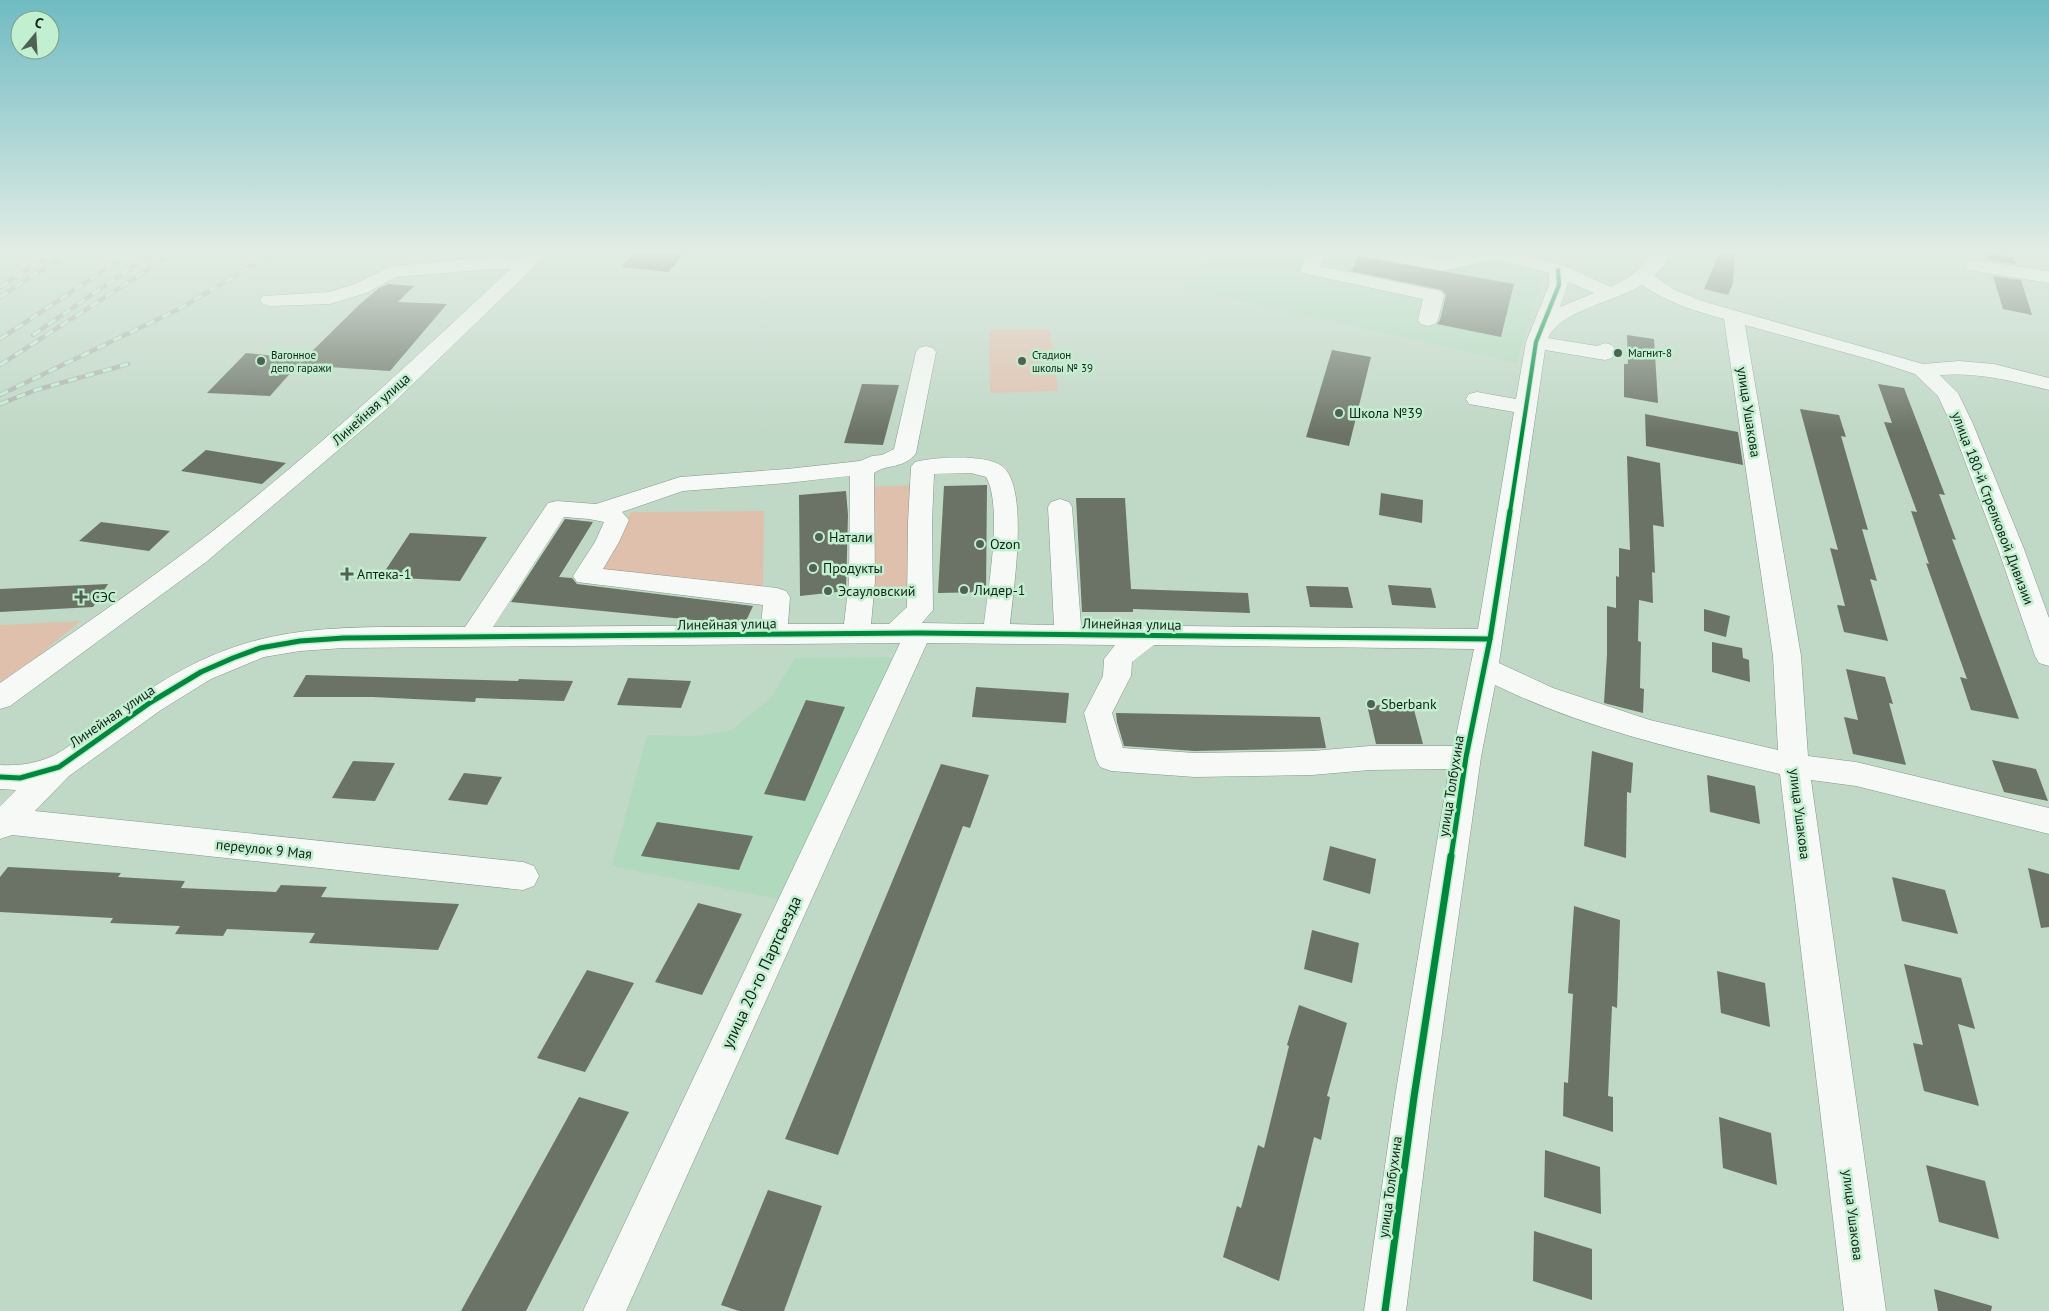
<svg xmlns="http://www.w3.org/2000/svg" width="2049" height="1311" font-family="'PT Sans',sans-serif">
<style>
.built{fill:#b1d9bd}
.green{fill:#dfc0ad}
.building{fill:#6a7365}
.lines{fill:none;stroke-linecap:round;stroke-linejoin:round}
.minor-casing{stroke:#84978a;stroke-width:1}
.minor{fill:#f6f9f6;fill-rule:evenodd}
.rail-casing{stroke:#aeb3b0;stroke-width:4.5}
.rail{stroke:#c2efcf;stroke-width:3;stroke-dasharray:9;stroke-linecap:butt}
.cycleway-far2-casing{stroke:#c2efcf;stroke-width:6}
.cycleway-far1-casing{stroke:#c2efcf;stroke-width:8}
.cycleway-casing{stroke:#c2efcf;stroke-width:10}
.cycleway-far2{stroke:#00873e;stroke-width:4}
.cycleway-far1{stroke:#00873e;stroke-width:5}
.cycleway{stroke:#00873e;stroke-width:7}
.poi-dot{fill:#4f6255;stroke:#c2efcf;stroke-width:2}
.labels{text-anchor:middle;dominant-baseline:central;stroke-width:5;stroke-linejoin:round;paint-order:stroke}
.far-poi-label{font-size:11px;fill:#122318;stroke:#c2efcf;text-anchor:start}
.street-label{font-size:14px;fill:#122318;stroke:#c2efcf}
.poi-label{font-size:14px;fill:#122318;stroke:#c2efcf;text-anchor:start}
.near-street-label{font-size:16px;fill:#122318;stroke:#c2efcf}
</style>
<rect width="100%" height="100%" fill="#c0d8c6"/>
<!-- built -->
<g class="built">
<polygon points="1210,250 1451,250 1545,269 1517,363 1183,288"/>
<polygon points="893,657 783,900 612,866 647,735 693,736 730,731 771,698 795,658"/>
</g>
<!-- green -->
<g class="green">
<polygon points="1050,329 1058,391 990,393 989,330"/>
<polygon points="917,485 918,597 865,599 869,487"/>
<polygon points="764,511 763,590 601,571 631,512"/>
<polygon points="81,621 0,687 0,625"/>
</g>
<!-- building -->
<g class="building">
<polygon points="636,250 686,250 669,272 622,267"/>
<polygon points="1720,252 1735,255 1733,283 1728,295 1704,289"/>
<polygon points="1986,252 2013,257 2016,264 1989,260"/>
<polygon points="1358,256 1514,284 1501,337 1437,324 1440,320 1446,295 1442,290 1351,271"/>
<polygon points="1993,276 2021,280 2032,315 2003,309"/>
<polygon points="388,284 414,286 398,302 447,304 390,371 298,365 360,304 379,288"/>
<polygon points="1627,335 1654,339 1658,403 1624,397 1624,364 1628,364"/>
<polygon points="1332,350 1371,357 1349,446 1306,437"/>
<polygon points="246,353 303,359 270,396 207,393"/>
<polygon points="862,384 899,385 883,445 844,443"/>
<polygon points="1878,384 1904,388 1945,495 1939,494 1956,540 1952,539 2019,719 1971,710 1960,677 1967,679 1926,563 1929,564 1911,511 1917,512 1884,422 1892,423"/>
<polygon points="1800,409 1839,415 1846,437 1841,436 1868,530 1862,529 1877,581 1870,579 1888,641 1844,632 1837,605 1845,606 1830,548 1838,550"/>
<polygon points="1645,414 1738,432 1743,465 1646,446"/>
<polygon points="206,450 286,463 262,484 181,471"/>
<polygon points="1627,456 1660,463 1664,527 1653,525 1655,573 1652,572 1653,603 1639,600 1638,641 1641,642 1640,688 1644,689 1643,713 1604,703 1607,655 1607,606 1616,608 1616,576 1619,577 1619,548 1630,550"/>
<polygon points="987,485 986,592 938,593 944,486"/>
<polygon points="846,491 848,515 846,591 800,596 799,495"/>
<polygon points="1381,493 1423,500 1422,523 1379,515"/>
<polygon points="1076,498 1125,498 1131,589 1248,593 1250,613 1133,609 1133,612 1082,612"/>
<polygon points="565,519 593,522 559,577 572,578 577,584 753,606 745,623 724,623 511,602"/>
<polygon points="101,522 170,531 149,551 79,541"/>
<polygon points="410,533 487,537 460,581 381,577"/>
<polygon points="108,584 93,607 0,612 0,589"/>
<polygon points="1388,585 1431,588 1436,608 1392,605"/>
<polygon points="1306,586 1348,587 1353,608 1310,607"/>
<polygon points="1704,609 1730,616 1726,637 1704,631"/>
<polygon points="1712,642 1742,648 1743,658 1749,660 1750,682 1712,672"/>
<polygon points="1846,669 1885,677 1893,704 1889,703 1906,765 1853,754 1844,717 1858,720"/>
<polygon points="306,675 518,681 519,679 573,681 564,701 476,698 475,702 373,697 293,697"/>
<polygon points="628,678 691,681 681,708 617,705"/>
<polygon points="976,687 1069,693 1066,723 972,717"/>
<polygon points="806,700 845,707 805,801 764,794"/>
<polygon points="1367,705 1413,706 1423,744 1376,744"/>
<polygon points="1116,713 1320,717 1326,748 1195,751 1124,746 1117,722"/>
<polygon points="1592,751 1633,763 1631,793 1627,792 1626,858 1584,846"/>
<polygon points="1992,760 2036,769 2048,801 2004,792"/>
<polygon points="353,761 395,763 375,801 332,798"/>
<polygon points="941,764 989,775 970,828 963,826 838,1155 785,1139"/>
<polygon points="464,773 502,777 487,805 448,800"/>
<polygon points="1707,775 1755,786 1760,824 1710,812"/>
<polygon points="657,822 753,836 739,870 641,856"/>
<polygon points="1330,846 1376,859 1370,894 1323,880"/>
<polygon points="8,867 121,873 118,877 185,881 181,888 276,892 281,885 327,887 321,897 459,904 438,950 309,943 315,933 227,929 223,936 175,934 180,926 110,923 113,918 0,912 0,877"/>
<polygon points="2028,868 2049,874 2049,927 2041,928"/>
<polygon points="1892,877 1945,890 1958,934 1902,921"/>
<polygon points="698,903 742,914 702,995 655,982"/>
<polygon points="1574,906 1620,920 1617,1008 1612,1006 1608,1096 1613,1097 1613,1132 1563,1116 1564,1082 1568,1083 1573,994 1568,993"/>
<polygon points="1312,930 1359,943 1352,983 1304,969"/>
<polygon points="1904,964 1961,978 1975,1029 1958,1024 1979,1106 1924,1091 1913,1043 1923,1045"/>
<polygon points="587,970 634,983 585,1072 537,1058"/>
<polygon points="1717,971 1765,983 1770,1027 1721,1013"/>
<polygon points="1299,1005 1347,1023 1327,1096 1330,1097 1321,1140 1314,1137 1279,1281 1223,1257 1237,1206 1241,1208 1258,1145 1264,1148 1289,1046 1287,1045"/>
<polygon points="579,1097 629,1112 526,1311 461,1311"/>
<polygon points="1719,1117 1771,1133 1777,1185 1723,1168"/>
<polygon points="1545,1150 1600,1167 1601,1214 1544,1197"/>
<polygon points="1926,1165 1985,1181 1999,1239 1939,1222"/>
<polygon points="768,1190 822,1206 784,1311 739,1311 721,1305"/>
<polygon points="1534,1231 1592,1249 1592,1300 1533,1281"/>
<polygon points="1934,1289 1992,1306 1991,1311 1938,1311"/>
</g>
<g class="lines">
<!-- minor casing -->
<g class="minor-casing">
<g id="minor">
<path d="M527 250H546L533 268 389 407 276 503 206 562 10 706 0 709V683C63 639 127 596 188 550 302 464 406 367 510 269H492L396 277 366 293 330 304 270 306 263 304 260 300 263 296 329 292 352 285 392 266 492 257 521 258Z"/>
<polygon points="1309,250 1327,250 1320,266 1441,291 1444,295 1438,320 1435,324 1428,326 1421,324 1418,320 1423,299 1302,273 1300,269"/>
<path d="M1354 250H1395L1443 259 1477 252 1476 250H1507L1565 266 1611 287C1629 278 1644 269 1653 250H1671L1665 264 1654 276 1675 290 1702 301 1923 364 1959 361 1994 364 2049 378V390C2012 381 1978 372 1940 375L1958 393 1973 424 2024 549 2049 618V666L2039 663 2035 656 1998 549 1951 424 1938 396 1915 374 1872 360 1745 325 1801 656 1808 756 1856 762 2049 808V834L1856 786 1811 780 1886 1311H1844L1780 774C1683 751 1585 729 1495 685L1481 757 1433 1097 1406 1311H1364L1395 1097 1449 769 1370 770 1312 775 1195 777 1111 771 1100 767 1096 759 1084 713 1103 676 1104 659 1115 645 927 643 626 1311H583L900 643 344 648 300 651 264 657 211 679 161 710 69 776 35 811 523 862 534 866 539 876 534 886 523 890 12 835 0 839V806L16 790 0 789V765C17 766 32 764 48 758 64 752 84 734 98 724 139 696 179 667 226 650 302 621 385 628 465 627L548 503 557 501 596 504 680 477 787 469 860 461 872 456 882 455 894 449 916 352 919 348 926 346 933 348 936 352 916 453C905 469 886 464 874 473L875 581 871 624H889L907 607 908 522 911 467 915 462C934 457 985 454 1002 466 1030 487 1013 592 1010 624L1054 625 1048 507 1051 502 1060 499 1069 502 1072 507 1081 625 1478 629 1514 412 1469 404 1466 399 1469 394 1477 392 1516 399 1526 342 1549 285V273L1496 259 1443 271 1363 256 1357 254ZM1568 282 1594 293 1560 307ZM1642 285C1668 303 1695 311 1724 319L1773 656 1778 750 1650 720 1553 688 1499 663 1545 350 1605 360 1612 358C1616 353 1616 350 1612 345L1605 343 1597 346 1548 338C1559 311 1617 301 1642 285ZM971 473 986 477C1003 505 988 590 984 624L922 623 933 610 932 522 934 474ZM850 476 849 581 844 624H788L790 597 786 591 777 588 603 569 619 542 629 520 622 512 683 491 787 483ZM564 517 589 519 604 522 595 542 573 576 577 582 763 605 761 625 493 627ZM1154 645 1474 649 1454 746H1370L1312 751 1195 753 1123 748 1112 713 1131 676 1132 662Z"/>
<polygon points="1975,260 2049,271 2049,283 1968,270 1966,266 1968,262"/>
</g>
</g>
<!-- minor -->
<use href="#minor" class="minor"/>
<!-- rail casing -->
<g class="rail-casing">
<g id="rail">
<polyline points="0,287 58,250"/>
<polyline points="0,297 73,250"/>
<polyline points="33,335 157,250"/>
<polyline points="0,339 135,250"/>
<polyline points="0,365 178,250"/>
<polyline points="0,395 177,310 279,250"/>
<polyline points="0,404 36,390 128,364"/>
</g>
</g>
<!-- rail -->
<use href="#rail" class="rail"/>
<!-- cycleway-far2 casing -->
<g class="cycleway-far2-casing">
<polyline id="cycleway-far2" points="1510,512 1536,342 1559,285 1558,270"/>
</g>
<!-- cycleway-far1 casing -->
<g class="cycleway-far1-casing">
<g id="cycleway-far1">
<polyline points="0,777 20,778 59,767 151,702 201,672 233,658 260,648 300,641 344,638 918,633 1490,639"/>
<polyline points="1451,857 1466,757 1490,639 1510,511"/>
</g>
</g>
<!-- cycleway casing -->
<g class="cycleway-casing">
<polyline id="cycleway" points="1385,1311 1414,1097 1451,856"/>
</g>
<!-- cycleway-far2 -->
<use href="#cycleway-far2" class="cycleway-far2"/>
<!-- cycleway-far1 -->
<use href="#cycleway-far1" class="cycleway-far1"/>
<!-- cycleway -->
<use href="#cycleway" class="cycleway"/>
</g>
<!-- sky -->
<linearGradient id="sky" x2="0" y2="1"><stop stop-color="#70bbc3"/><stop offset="0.58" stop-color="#e3ede5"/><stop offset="1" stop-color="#e3ede5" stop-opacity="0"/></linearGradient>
<rect width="2049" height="434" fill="url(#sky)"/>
<!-- markers -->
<g class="poi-dot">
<circle cx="1618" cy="353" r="5"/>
<circle cx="261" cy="361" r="5"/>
<circle cx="1022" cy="361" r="5"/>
<circle cx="1339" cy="413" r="5"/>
<circle cx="819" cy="537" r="5"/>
<circle cx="980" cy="544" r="5"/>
<circle cx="813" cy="568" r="5"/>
<path d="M344.5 566.5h5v5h5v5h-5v5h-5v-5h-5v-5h5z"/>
<circle cx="964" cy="590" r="5"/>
<circle cx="828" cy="591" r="5"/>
<path d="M78.5 589.5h5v5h5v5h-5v5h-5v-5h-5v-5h5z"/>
<circle cx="1371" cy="704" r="5"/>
</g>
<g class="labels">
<!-- far-poi labels -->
<g class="far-poi-label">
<text x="1628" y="353">Магнит-8</text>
<text x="271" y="355">Вагонное<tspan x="271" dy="13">депо гаражи</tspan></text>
<text x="1032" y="355">Стадион<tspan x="1032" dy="13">школы № 39</tspan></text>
</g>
<!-- street labels -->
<g class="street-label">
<text transform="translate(371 409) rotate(-42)">Линейная улица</text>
<text transform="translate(1749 412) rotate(81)">улица Ушакова</text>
<text transform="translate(1993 508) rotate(69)">улица 180-й Стрелковой Дивизии</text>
<text transform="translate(727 624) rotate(-1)">Линейная улица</text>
<text transform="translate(1132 624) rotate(1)">Линейная улица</text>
<text transform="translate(112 716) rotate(-34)">Линейная улица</text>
<text transform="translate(1451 786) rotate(-81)">улица Толбухина</text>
<text transform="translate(1800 814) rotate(83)">улица Ушакова</text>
<text transform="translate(264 849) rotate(6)">переулок 9 Мая</text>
<text transform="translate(1390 1187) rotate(-82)">улица Толбухина</text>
<text transform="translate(1853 1215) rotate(83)">улица Ушакова</text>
</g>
<!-- poi labels -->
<g class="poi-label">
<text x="1349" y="413">Школа №39</text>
<text x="829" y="537">Натали</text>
<text x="990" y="544">Ozon</text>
<text x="823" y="568">Продукты</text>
<text x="357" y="574">Аптека-1</text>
<text x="974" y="590">Лидер-1</text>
<text x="838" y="591">Эсауловский</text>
<text x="92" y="597">СЭС</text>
<text x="1381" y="704">Sberbank</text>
</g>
<!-- near-street labels -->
<g class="near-street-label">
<text transform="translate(761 972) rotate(-65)">улица 20-го Партсъезда</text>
</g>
</g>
<!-- north arrow -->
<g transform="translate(35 35) rotate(18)"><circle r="24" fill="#c2efcf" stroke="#7c9d86"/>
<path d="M0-4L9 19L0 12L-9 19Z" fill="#4f6255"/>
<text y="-8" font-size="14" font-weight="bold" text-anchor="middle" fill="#122318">С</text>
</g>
</svg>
